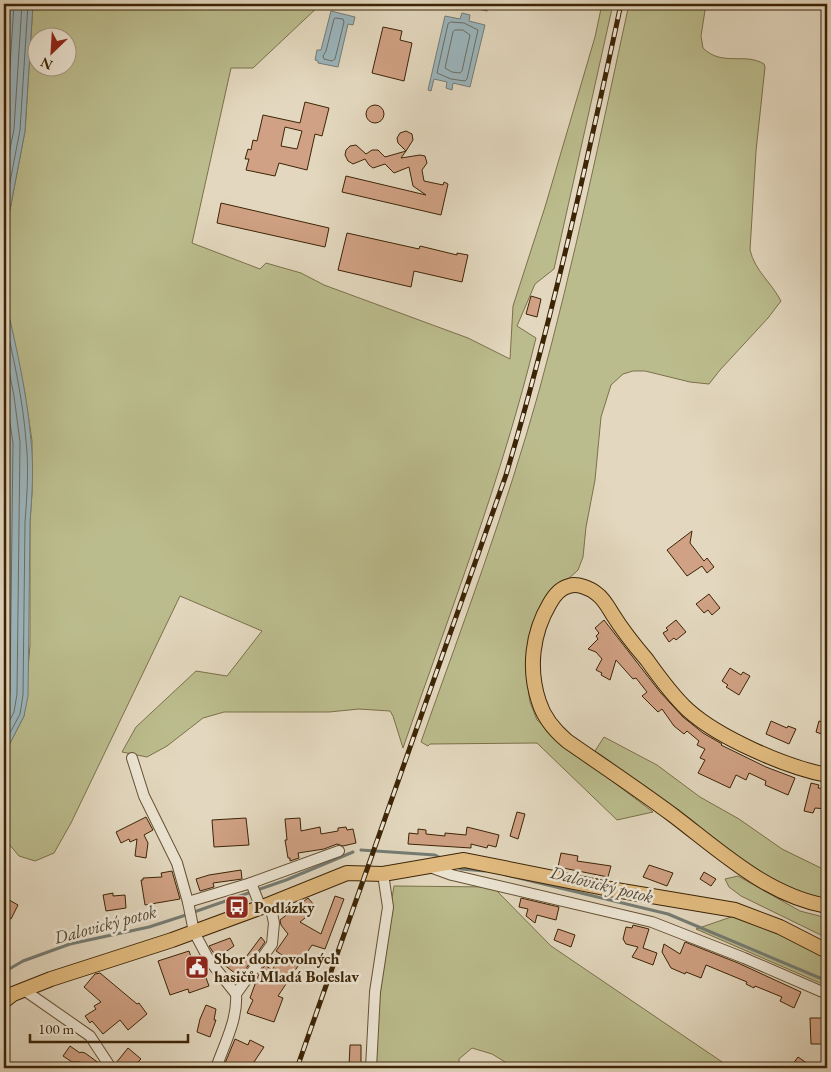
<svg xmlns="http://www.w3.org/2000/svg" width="831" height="1072" font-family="'EB Garamond',serif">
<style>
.green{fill:#bbbc8d;stroke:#7c704a;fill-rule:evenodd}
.water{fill:#9bb6be;stroke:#757c74}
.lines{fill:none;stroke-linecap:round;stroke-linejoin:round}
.shore{stroke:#6c6d62;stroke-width:1}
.stream{stroke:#757c74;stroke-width:3}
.building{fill:#d0a184;stroke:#3c2406;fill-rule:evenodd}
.minor-casing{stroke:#665134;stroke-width:12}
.major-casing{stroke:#3c2406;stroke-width:16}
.minor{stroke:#ede6d5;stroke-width:10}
.major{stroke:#e2bc80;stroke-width:14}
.rail-casing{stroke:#3c2406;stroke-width:5}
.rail{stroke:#ede6d5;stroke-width:3;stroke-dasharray:9;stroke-linecap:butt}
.labels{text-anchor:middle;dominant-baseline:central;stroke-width:5;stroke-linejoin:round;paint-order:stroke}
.poi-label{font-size:16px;font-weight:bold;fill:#3c2406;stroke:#ede6d5;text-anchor:start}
.water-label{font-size:18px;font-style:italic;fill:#544834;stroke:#ede6d5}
</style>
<rect width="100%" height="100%" fill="#e3d8bf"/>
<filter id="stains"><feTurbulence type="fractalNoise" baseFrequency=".004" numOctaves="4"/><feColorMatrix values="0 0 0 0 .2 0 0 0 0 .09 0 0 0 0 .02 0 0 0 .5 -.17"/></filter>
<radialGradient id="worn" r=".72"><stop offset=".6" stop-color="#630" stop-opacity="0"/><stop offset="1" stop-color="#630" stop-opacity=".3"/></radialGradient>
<!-- green -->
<g class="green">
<path d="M33 4H321L253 68H231L192 243 260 269 266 263 301 273 324 285 468 338 510 359 513 306 545 207 595 37 602 4H613L554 269 535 284 517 326 536 338C502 478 450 612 403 748L393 716 390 711 359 709 329 712H224L203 718 167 746 147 757 122 752 136 727 196 671 227 676 262 631 180 596 71 823 54 853 35 861 19 856 9 844 4 839V755L24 716 30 645V522L32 493V441L25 394 4 293V241L25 131ZM38 38H68V68H38Z"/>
<path d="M629 4H706L701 36 703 48C722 67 745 52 764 64L765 67 756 151 750 250C755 271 771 282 781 301L768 318 720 370 709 384 690 382 645 371H633L623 374 611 385 601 417 595 480 586 527 583 557 578 570 553 593 526 671 530 702 537 720 579 756 653 812 617 820 537 743 430 744 428 746 421 742C462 626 506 510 539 391 574 263 601 133 629 4Z"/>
<polygon points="604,737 657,765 700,797 739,819 782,849 827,871 827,903 806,898 747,868 593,754"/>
<polygon points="738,876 800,911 827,918 827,938 741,896 729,887 725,879"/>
<polygon points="394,886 493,887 551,946 731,1068 515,1068 492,1054 472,1048 459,1059 459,1068 373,1068 377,988"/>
<polygon points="734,916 777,928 827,956 827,986 696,929"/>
</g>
<!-- water -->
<g class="water">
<polygon points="4,4 33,4 25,131 4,241"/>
<polygon points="454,4 489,4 487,11"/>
<polygon points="331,11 355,17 353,25 348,24 338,67 318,63 318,61 315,60 317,50 321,50"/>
<polygon points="462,13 470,15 469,21 485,25 470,87 453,83 452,90 446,88 447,82 434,79 431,91 428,90 445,16 460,19"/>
<path d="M4 293C15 342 27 391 31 441 34 467 32 495 30 522L28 696 24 716 4 755Z"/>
</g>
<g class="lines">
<!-- shore -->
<g class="shore">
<polygon points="336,18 343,19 344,22 335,59 332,61 324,59 323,56 326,51 334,19"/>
<polygon points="451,22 464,23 478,30 467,79 465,81 451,79 437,73 448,24"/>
<polygon points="455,30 463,30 470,35 462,71 460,73 452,72 445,68 453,32"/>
<polyline points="4,141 6,128 14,4"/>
<polyline points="4,179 14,129 22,4"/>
<polyline points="4,213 20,130 28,4"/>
<path d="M4 316C13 356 23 399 26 441 29 467 27 495 25 522L23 695 20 714 4 744"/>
<polyline points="4,346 14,396 20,442 17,694 14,712 4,731"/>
<polyline points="4,384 13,443 10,693 7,709 4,715"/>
</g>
<!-- stream -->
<g class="stream">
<polyline points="361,850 435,855 443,859"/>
<polyline points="457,867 461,869 485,871"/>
<polyline points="506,875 668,914 827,981"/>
<polyline points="194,912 286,880 353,852"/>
<polyline points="4,972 23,961 70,944 149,927 186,915"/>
</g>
</g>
<!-- building -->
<g class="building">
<polygon points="383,27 402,31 400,40 412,43 404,81 372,73"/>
<path d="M305 102 329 108 322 136 315 134 307 170 279 163 275 176 246 170 249 159H245L248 149 251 150 253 140 257 141 263 115 300 123ZM285 127 302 131 297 149 281 146Z"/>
<circle cx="375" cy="114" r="9"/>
<polygon points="406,131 412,134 413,140 406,151 398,143 397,138 400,133"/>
<polygon points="356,145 366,154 372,150 378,150 385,157 406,151 401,158 420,155 425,156 427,163 422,170 424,181 443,185 444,182 448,184 441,215 342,192 346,176 426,195 413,186 409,167 394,173 385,164 373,168 369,165 365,159 353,164 348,161 345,155 346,150 350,146"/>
<polygon points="221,203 329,228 325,247 217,223"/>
<polygon points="347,233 419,249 420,246 457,255 457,253 468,255 462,282 414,271 411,287 338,270"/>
<polygon points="531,296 541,299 537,317 526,314"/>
<polygon points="692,531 690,543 704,561 707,558 714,567 707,573 702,566 687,576 667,550"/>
<polygon points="709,594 720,608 712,615 708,610 704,613 696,604"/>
<polygon points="604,620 660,692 683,717 703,733 722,744 721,745 766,767 795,778 788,795 765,785 766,781 749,773 746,780 736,775 730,788 698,773 705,760 700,758 705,749 697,745 699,741 687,731 684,734 674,726 662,709 658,712 642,696 647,692 636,678 633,679 616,660 610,680 601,675 602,673 596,670 602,659 596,652 588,649 598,639 596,636 599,633 595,628"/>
<polygon points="676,620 686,632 676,640 674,638 669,642 663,633 668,630 666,628"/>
<polygon points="730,668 741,675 743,672 750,676 739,695 726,687 728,685 722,681"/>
<polygon points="771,721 787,728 788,726 796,729 789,744 766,734"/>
<polygon points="819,721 827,723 827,736 816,732"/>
<polygon points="811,783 819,785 818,788 827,789 827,809 815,808 813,813 804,811"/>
<polygon points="517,812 525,814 518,839 510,836"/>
<polygon points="146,817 153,830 144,835 148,843 146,858 135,856 137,839 130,842 129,839 121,843 116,832"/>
<polygon points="246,818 249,845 214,847 212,820"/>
<polygon points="300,818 301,831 320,827 321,834 338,831 338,828 346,827 347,830 353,829 356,843 343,846 337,844 324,849 298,853 299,858 290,861 290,858 288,858 285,840 287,840 285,819"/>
<polygon points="467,827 499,835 496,847 488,845 487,848 471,844 471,848 408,844 409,833 418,834 418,829 426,830 426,834 445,836 445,833 466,835"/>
<polygon points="561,853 578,856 577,861 611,866 608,877 558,867"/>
<polygon points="649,865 673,873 667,886 643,877"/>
<polygon points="241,870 242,879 213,883 214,887 200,891 196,879 209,875"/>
<polygon points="172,871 180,899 145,905 141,880 143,880 143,878 162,877 161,873"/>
<polygon points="704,872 716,879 711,886 700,879"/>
<polygon points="113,893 113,896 125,895 126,908 106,911 103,895"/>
<polygon points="335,896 344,899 325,949 312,945 278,996 283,998 274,1022 247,1013 253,1000 250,998 258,976 265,965 272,970 282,955 276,951 288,934 281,925 280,920 308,898 315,906 308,911 310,914 300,922 321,934"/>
<polygon points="4,897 18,905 11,919 4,917"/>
<polygon points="521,898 559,907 556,920 537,915 535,923 526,916 528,909 519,907"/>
<polygon points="633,925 649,929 643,948 657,953 653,965 632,957 638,947 626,944 623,939 626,927 632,928"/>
<polygon points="558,929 575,935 571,947 554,940"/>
<polygon points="261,937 265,942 240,977 219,961 209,946 230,938 234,946 224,953 240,965"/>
<polygon points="685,942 738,963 801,992 794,1008 780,1001 782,997 755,986 754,988 746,984 747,982 706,965 701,978 686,972 685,974 671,968 662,952 664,944 680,954"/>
<polygon points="189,951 198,977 205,975 209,986 189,993 188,989 170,995 158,961"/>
<polygon points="100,973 137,1004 139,1003 147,1014 128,1030 120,1020 103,1034 92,1021 90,1023 85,1016 96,1009 94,1006 101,1002 84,987 95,974"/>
<polygon points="206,1005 216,1009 214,1020 216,1020 210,1037 197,1032 200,1019"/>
<polygon points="810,1018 822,1018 823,1044 811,1044"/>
<polygon points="235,1039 248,1045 250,1040 264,1047 250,1068 223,1068"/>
<polygon points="350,1045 361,1045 361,1068 349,1066"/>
<polygon points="70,1046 80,1053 81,1052 85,1053 100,1064 103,1068 88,1068 80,1062 72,1062 63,1056"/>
<polygon points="128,1048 141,1059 134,1066 129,1063 125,1068 118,1068 116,1063"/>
<polygon points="798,1057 814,1068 790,1068"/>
</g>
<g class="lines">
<!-- minor casing -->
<g class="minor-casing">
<g id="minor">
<polyline points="132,758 144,796 177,863 188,902 194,932 209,960 236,994"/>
<polyline points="430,867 452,875 652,922 744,958 827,994"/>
<polyline points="251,883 261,908"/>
<polyline points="188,902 251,883 339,851"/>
<polyline points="24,990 90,1036 111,1068"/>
<path d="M216 1068C224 1045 238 1019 236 994L272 944 274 923 270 904"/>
<polyline points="371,1068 375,992 388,907 383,874"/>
</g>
</g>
<!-- major casing -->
<g class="major-casing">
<g id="major">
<path d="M827 775C786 767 719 738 688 710 673 696 659 677 647 660 635 646 623 631 613 615 608 607 604 599 597 594 590 588 577 583 569 586 560 588 554 596 550 603 532 633 528 669 539 702 544 718 554 730 567 741 603 766 639 790 674 816 720 851 768 896 827 906"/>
<polyline points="4,1001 13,994 51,979 172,940 270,904 347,873 383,874 464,860 604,888 735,910 780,927 827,951"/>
</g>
</g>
<!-- minor -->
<use href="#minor" class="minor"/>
<!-- major -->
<use href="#major" class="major"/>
<!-- rail casing -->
<g class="rail-casing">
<path id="rail" d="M297 1068 506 475C552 320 587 162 621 4"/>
</g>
<!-- rail -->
<use href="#rail" class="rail"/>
</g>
<!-- icons -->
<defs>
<g id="bus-square" transform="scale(1.25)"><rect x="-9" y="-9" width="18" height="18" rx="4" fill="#8f2418" stroke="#ede6d5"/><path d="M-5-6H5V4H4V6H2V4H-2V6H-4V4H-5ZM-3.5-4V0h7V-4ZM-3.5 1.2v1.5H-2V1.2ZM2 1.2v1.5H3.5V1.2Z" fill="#fff"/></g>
<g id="civic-square" transform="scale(1.25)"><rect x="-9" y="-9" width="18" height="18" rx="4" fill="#8f2418" stroke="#ede6d5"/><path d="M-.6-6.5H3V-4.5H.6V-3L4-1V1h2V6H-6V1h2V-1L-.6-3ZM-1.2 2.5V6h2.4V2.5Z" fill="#fff"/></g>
</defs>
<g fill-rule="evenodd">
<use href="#bus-square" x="237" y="907"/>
<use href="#civic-square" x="197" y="967"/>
</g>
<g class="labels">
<!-- poi labels -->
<g class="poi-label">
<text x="254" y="907">Podlázky</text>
<text x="214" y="958">Sbor dobrovolných<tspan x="214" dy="18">hasičů Mladá Boleslav</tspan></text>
</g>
<!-- water labels -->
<g class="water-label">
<text transform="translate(602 884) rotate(14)">Dalovický potok</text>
<text transform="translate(105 924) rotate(-15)">Dalovický potok</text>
</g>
</g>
<!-- margin -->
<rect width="831" height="1072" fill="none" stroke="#e3d8bf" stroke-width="20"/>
<rect x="5" y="5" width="821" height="1062" fill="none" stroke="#3c2406" stroke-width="2.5"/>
<rect x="10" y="10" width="811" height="1052" fill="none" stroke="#3c2406"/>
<!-- north arrow -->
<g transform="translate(52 52) rotate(205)"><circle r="24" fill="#ede6d5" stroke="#a69882"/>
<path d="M0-4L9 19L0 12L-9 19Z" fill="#8f2418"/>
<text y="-8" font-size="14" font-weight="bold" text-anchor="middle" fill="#3c2406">N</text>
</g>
<!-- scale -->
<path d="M30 1034v8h158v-8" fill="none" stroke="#3c2406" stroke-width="2.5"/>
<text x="38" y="1034" font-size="15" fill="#3c2406" stroke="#ede6d5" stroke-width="4" paint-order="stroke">100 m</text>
<rect width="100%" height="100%" filter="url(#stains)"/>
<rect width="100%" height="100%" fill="url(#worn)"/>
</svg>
